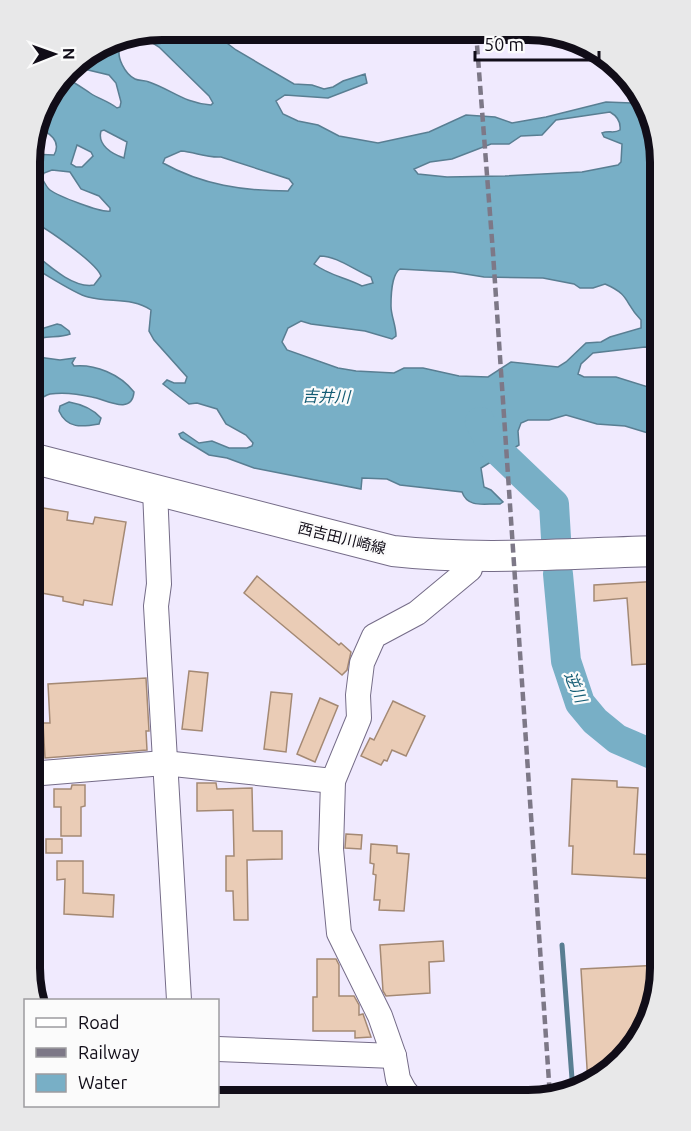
<svg xmlns="http://www.w3.org/2000/svg" width="691" height="1131" font-family="Ubuntu,'Noto Sans JP',sans-serif">
<style>
.water{fill:#78afc6;stroke:#597e92;stroke-width:1.5;fill-rule:evenodd}
.lines{fill:none;stroke-linecap:round;stroke-linejoin:round}
.stream{stroke:#597e92;stroke-width:5}
.river{stroke:#78afc6;stroke-width:30}
.building{fill:#eaccb6;stroke:#a48974;stroke-width:1.5}
.minor-casing{stroke:#756c88;stroke-width:26}
.major-casing{stroke:#756c88;stroke-width:32}
.minor{stroke:#fff;stroke-width:24}
.major{stroke:#fff;stroke-width:30}
.rail{stroke:#7d7887;stroke-width:4.5;stroke-dasharray:9 4.5;stroke-linecap:butt}
.labels{text-anchor:middle;dominant-baseline:central;stroke-width:4.5;stroke-linejoin:round;paint-order:stroke}
.street-label{font-size:15px;fill:#110d18;stroke:#fbfbfb}
.water-label{font-size:16px;font-style:italic;fill:#145c74;stroke:#fbfbfb}
.rim{fill:none;stroke:#110d18;stroke-width:8}
</style>
<rect width="100%" height="100%" fill="#f0eafe"/>
<!-- water -->
<g class="water">
<path d="M163 30 211 31 236 50 294 84 312 85 324 89 333 87 343 81 365 74 367 83 328 98 285 95 276 101 283 114 298 121 318 125 339 136 378 143 429 132 466 115 495 117 512 123 546 117 606 102 632 103 643 101 651 112 661 163V352L656 348 645 347 593 353 581 364 578 374 584 377H616L661 391V437L625 426 597 424 566 415 549 420H528L521 423 518 431 519 445 481 468 484 487 491 490 503 502 500 504C486 503 468 509 462 492L400 485 387 479 362 478 361 489 254 468 227 458 209 455 181 438 179 434 183 432 199 443 212 441 229 448H247L252 446 253 443 246 435 226 424 217 409 197 403 189 404 163 384 167 380 174 383H185L187 377 154 340 149 331 151 310C132 297 110 303 88 297 75 294 44 273 31 266V251C47 264 73 289 94 285L101 276C97 263 45 227 31 221V154L54 155C62 141 49 132 37 128L44 104 64 77C74 82 81 87 90 93 99 99 108 101 117 108L120 107 121 102 116 83 109 75 84 69 76 62 112 40ZM148 40 159 47 209 96 213 103 211 105C184 103 172 90 149 82 145 80 139 81 135 79 125 74 116 57 120 47L130 42ZM610 112C617 116 621 122 620 130 614 134 609 130 602 133L604 137 622 144 621 162 618 165 582 172 505 176 447 177 418 174 414 169 430 162 452 159 491 144H509L521 136 542 135 556 120ZM104 130 127 142 124 158C112 154 97 145 101 131ZM77 145 91 152 93 156 82 167H76L71 164ZM181 151C195 152 206 158 221 157L289 179 293 184 288 191C244 191 202 185 163 163L165 158ZM52 170 70 172 81 189 99 196 110 208V211C101 213 58 196 50 190 47 188 44 182 42 178L44 173ZM320 256C337 256 354 270 371 277L373 283 362 286C345 277 330 276 314 264ZM400 269 453 272 484 277 543 278 574 284 580 288H593L605 284C631 295 624 303 641 320V328L610 337 601 342 586 343 566 362 558 367 511 362 488 377 459 376 423 368H404L394 373 356 371 338 368 287 350 282 342 288 328 301 321 311 324 365 331 392 339 396 336C396 325 391 316 391 306 391 296 391 275 400 269Z"/>
<path d="M57 324 61 325 69 331 70 334C58 339 43 334 31 342V329H41Z"/>
<path d="M31 353 38 357 60 360 75 358 72 363 74 366C95 364 120 374 134 392 132 416 105 399 92 397 79 394 63 392 50 394 41 396 38 403 31 407Z"/>
<path d="M69 402C80 404 93 409 101 418L99 424C82 427 67 429 59 411L60 406Z"/>
</g>
<g class="lines">
<!-- stream -->
<polyline class="stream" points="562,945 573,1092"/>
<!-- river -->
<g class="river">
<polyline points="480,422 493,446 554,504 556,538"/>
<polyline points="558,574 566,661 580,703 595,721 617,739 661,758"/>
</g>
</g>
<!-- building -->
<g class="building">
<polygon points="31,506 68,512 67,520 93,524 95,517 126,522 112,605 84,600 83,605 63,601 63,597 30,591"/>
<polygon points="257,576 339,645 341,643 351,652 347,670 342,675 244,593"/>
<polygon points="661,581 661,663 632,665 627,598 594,601 594,585"/>
<polygon points="189,671 208,673 202,731 182,729"/>
<polygon points="146,678 149,731 146,731 147,750 45,758 43,723 50,723 48,684"/>
<polygon points="271,692 292,694 286,752 264,749"/>
<polygon points="320,698 338,706 315,762 297,754"/>
<polygon points="393,701 425,716 406,756 392,750 387,761 384,760 381,765 361,756 370,738 374,740"/>
<polygon points="572,779 617,781 617,787 638,788 634,854 661,855 661,879 572,874 573,846 569,846"/>
<polygon points="197,783 216,783 217,789 252,788 253,831 282,831 282,859 247,860 248,920 234,920 233,891 226,891 226,856 234,856 233,810 197,811"/>
<polygon points="72,785 85,785 85,806 81,807 81,836 61,836 61,807 54,807 54,789 71,789"/>
<polygon points="346,834 362,835 361,849 345,848"/>
<rect x="46" y="839" width="16" height="14"/>
<polygon points="371,844 397,846 397,853 409,854 404,911 379,910 380,900 374,900 376,875 373,874 374,864 370,863"/>
<polygon points="57,861 83,861 83,893 114,895 113,917 64,914 65,879 57,880"/>
<polygon points="443,941 444,961 429,962 430,993 386,996 383,991 380,945"/>
<polygon points="317,959 336,959 339,965 339,996 354,996 359,1005 359,1015 363,1014 371,1037 355,1038 355,1031 313,1031 313,997 317,997"/>
<polygon points="661,965 661,978 634,1049 588,1084 581,969"/>
</g>
<g class="lines">
<!-- minor casing -->
<g class="minor-casing">
<g id="minor">
<polyline points="155,490 159,584 156,606 179,1000"/>
<polyline points="30,774 164,763 333,781"/>
<polyline points="218,1049 394,1056"/>
<polyline points="413,1101 404,1090 398,1079 394,1056 380,1016 339,933 331,849 333,781 359,718 358,695 362,663 374,636 417,613 470,569 472,556"/>
</g>
</g>
<!-- major casing -->
<g class="major-casing">
<path id="major" d="M31 458 393 551C482 561 571 553 661 551"/>
</g>
<!-- minor -->
<use href="#minor" class="minor"/>
<!-- major -->
<use href="#major" class="major"/>
<!-- rail -->
<polyline class="rail" points="476,32 493,253 550,1097"/>
</g>
<g class="labels">
<!-- street labels -->
<g class="street-label">
<text transform="translate(342 538) rotate(14)">西吉田川崎線</text>
</g>
<!-- water labels -->
<g class="water-label">
<text transform="translate(326 396) rotate(1)">吉井川</text>
<text transform="translate(576 687) rotate(67)">逆川</text>
</g>
</g>
<!-- crop -->
<path d="M0 0H691V1131H0ZM162 40H528A122 122 0 0 1 650 162V968A122 122 0 0 1 528 1090H162A122 122 0 0 1 40 968V162A122 122 0 0 1 162 40Z" fill="#e8e8e9" fill-rule="evenodd"/>
<path class="rim" d="M162 40H528A122 122 0 0 1 650 162V968A122 122 0 0 1 528 1090H162A122 122 0 0 1 40 968V162A122 122 0 0 1 162 40Z"/>
<!-- legend -->
<rect x="24" y="999" width="195" height="108" fill="#fbfbfb" stroke="#9d9ca0" stroke-width="1.5"/>
<rect x="36" y="1018" width="30" height="9" fill="#ffffff" stroke="#9d9ca0" stroke-width="1.5"/>
<text x="78" y="1029" font-size="18" fill="#110d18">Road</text>
<rect x="36" y="1048" width="30" height="9" fill="#7d7887" stroke="#9d9ca0" stroke-width="1.5"/>
<text x="78" y="1059" font-size="18" fill="#110d18">Railway</text>
<rect x="36" y="1074" width="30" height="18" fill="#78afc6" stroke="#9d9ca0" stroke-width="1.5"/>
<text x="78" y="1089" font-size="18" fill="#110d18">Water</text>
<!-- north arrow -->
<g transform="translate(54 54) rotate(89)" stroke="#fbfbfb" stroke-width="4.5" paint-order="stroke">
<path d="M0-4.5L10 22L0 15L-10 22Z" fill="#110d18"/>
<text y="-9" font-size="16" font-weight="bold" text-anchor="middle" fill="#110d18">N</text>
</g>
<!-- scale -->
<path d="M475 51v9h124v-9" fill="none" stroke="#110d18" stroke-width="3"/>
<text x="484" y="51" font-size="18" fill="#110d18" stroke="#fbfbfb" stroke-width="4.5" paint-order="stroke">50 m</text>
</svg>
